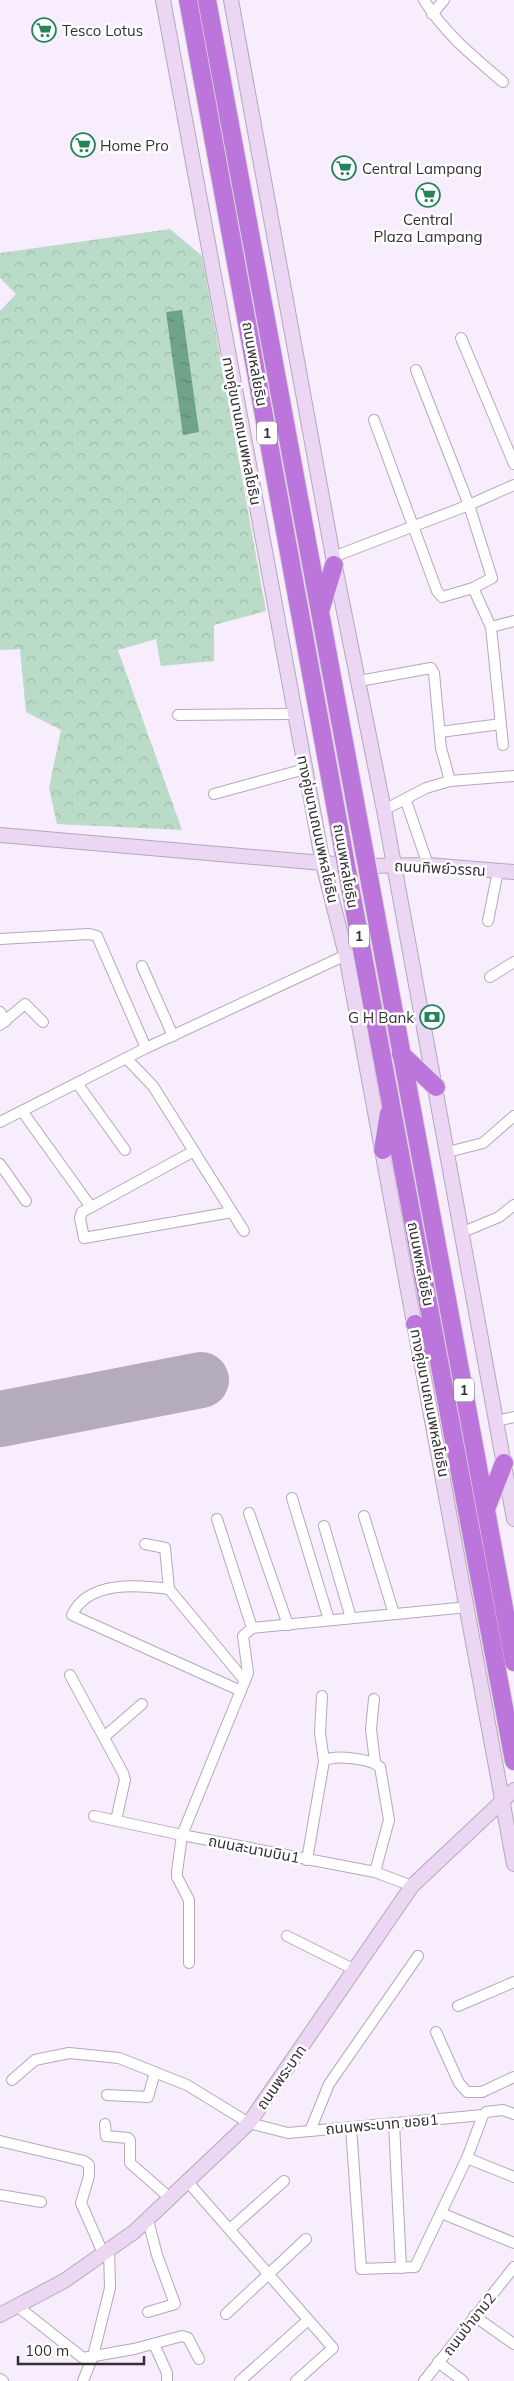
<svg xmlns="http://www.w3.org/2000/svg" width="514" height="2381" font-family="Mulish,'Noto Sans Thai',sans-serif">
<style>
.forest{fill:url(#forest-crowns)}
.water{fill:url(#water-ripples)}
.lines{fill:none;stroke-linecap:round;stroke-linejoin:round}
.runway{stroke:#b4acba;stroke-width:56}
.street-casing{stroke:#b3a9b8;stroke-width:12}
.secondary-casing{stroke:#b3a9b8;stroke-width:16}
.highway-casing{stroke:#d6d6d7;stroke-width:20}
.street{stroke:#fff;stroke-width:10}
.secondary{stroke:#ebd6f4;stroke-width:14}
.highway{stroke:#bc75db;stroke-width:18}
.labels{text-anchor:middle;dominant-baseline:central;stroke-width:5;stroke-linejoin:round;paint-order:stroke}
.shield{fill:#fff;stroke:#716e72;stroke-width:1}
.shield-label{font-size:14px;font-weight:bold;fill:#343036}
.poi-label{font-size:15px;fill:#343036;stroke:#fff;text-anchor:start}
.street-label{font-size:15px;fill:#343036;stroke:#fff}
</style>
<defs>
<pattern id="forest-crowns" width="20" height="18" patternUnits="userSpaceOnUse" patternTransform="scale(1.25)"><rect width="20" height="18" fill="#b9dbc7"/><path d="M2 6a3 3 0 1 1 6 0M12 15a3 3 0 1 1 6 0" fill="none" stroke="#a0bcac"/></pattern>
<pattern id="water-ripples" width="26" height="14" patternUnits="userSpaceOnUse" patternTransform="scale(1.25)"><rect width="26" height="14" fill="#70a488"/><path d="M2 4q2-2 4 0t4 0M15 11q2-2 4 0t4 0" fill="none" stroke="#5d8670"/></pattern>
</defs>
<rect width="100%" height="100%" fill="#f7edfd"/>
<!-- forest -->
<polygon class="forest" points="170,229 202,256 266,611 214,625 214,661 161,666 156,639 118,650 182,830 57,824 49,788 61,730 26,712 20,649 0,650 0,311 16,294 0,278 0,253"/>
<!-- water -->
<polygon class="water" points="182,310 199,432 183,435 166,312"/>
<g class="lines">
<!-- runway -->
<polyline class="runway" points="0,1419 201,1380"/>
<!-- street casing -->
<g class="street-casing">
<g id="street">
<path d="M424 0C444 33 474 57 503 82"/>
<polyline points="432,14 444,0"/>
<polyline points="461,338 514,464"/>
<polyline points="374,420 437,591 442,597 473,588 492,578 469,505 416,370"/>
<polyline points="333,557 469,505 514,485"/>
<polyline points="473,588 491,627 503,745"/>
<polyline points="491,627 514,621"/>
<polyline points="359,681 431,668 434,673 441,748 450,781"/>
<polyline points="178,715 295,714"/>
<polyline points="440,732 501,724"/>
<polyline points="214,794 305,769"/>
<polyline points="406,801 428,865"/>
<polyline points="384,810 426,788 450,781 514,776"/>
<polyline points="488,921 498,871"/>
<polyline points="0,939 89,934 97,936 146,1048"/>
<polyline points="142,966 173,1036"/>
<polyline points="490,977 514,962"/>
<polyline points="0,1012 6,1021"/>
<polyline points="0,1025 25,1004 43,1022"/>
<polyline points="126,1058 153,1086 244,1231"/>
<polyline points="77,1083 125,1150"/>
<polyline points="22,1111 91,1207"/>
<polyline points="0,1122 146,1048 346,955"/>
<polyline points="194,1151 82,1212 80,1218 84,1238 232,1212"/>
<polyline points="448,1152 483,1143 514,1116"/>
<polyline points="0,1164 26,1201"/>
<polyline points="463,1232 499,1217 514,1205"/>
<polyline points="497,1421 514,1417"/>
<polyline points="292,1498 329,1620"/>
<polyline points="249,1513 288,1625"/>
<polyline points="364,1516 394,1614"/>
<polyline points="217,1519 252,1628"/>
<polyline points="324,1526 351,1618"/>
<polyline points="145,1544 165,1548 169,1589 245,1681"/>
<path d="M169 1589C139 1585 88 1580 72 1615L241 1691"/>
<polyline points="70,1675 123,1773 125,1780 116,1820"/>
<polyline points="322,1696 320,1733 324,1761"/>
<polyline points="374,1699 371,1729 375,1762"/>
<polyline points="104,1737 142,1704"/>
<polyline points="94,1816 182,1835 375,1872 412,1886"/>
<path d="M307 1860 324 1761C334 1754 371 1759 380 1767L389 1820 375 1872"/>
<polyline points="287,1936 355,1970"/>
<polyline points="189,1963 189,1900 177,1877 177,1872 182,1835 248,1673 243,1636 252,1628 468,1607"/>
<polyline points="458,2006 514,1982"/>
<polyline points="436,2032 459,2083 467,2092 482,2092 514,2077"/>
<polyline points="12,2080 35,2060 69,2053 119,2058 187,2085 249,2123 288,2133 483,2115 486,2112 503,2110 514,2114"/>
<polyline points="107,2095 148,2097 155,2072"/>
<polyline points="394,2123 401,2268"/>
<polyline points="105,2124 106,2136 128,2138 130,2140 130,2163 170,2198"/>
<polyline points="351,2127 361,2269 415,2267 467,2158 483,2115"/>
<polyline points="310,2131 329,2084 418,1956"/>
<polyline points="0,2141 84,2161 89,2165 89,2176 81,2203 103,2253"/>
<polyline points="467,2158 514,2177"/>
<polyline points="187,2181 333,2348 296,2381"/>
<polyline points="0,2195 41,2202"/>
<polyline points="441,2213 514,2243"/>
<polyline points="230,2229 284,2181"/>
<polyline points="17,2306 83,2358 134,2349 182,2336 188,2338 199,2359"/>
<polyline points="148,2312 175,2304 157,2255 148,2220"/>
<polyline points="226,2314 306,2239"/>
<polyline points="474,2316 514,2344"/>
<polyline points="154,2344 167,2373 167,2381"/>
<polyline points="438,2362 463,2381"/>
<polyline points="0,2379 3,2381"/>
<polyline points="83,2381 93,2356 110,2288 109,2249"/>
<polyline points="240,2381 308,2320"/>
<polyline points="424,2381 514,2267"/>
</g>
</g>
<!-- secondary casing -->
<g class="secondary-casing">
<g id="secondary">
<polyline points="163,0 323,864 346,955 514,1864"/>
<polyline points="231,0 333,557 384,810 514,1519"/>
<polyline points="0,835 346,865"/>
<polyline points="366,866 428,865 514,872"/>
<polyline points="0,2315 64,2281 134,2232 249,2123 412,1886 514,1790"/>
</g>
</g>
<!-- highway casing -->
<g class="highway-casing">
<g id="highway">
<polyline points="188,0 346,865 514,1761"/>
<polyline points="207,0 514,1662"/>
<polyline points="321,608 334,565"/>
<polyline points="401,1054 436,1087"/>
<polyline points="383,1150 389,1113"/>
<polyline points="415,1324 435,1352"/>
<polyline points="486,1509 504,1463"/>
</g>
</g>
<!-- street -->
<use href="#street" class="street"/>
<!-- secondary -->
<use href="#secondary" class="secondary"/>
<!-- highway -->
<use href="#highway" class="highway"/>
</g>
<!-- icons -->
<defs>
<g id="supermarket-ring" transform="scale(1.25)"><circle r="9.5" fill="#fff" stroke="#25845b" stroke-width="1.5"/><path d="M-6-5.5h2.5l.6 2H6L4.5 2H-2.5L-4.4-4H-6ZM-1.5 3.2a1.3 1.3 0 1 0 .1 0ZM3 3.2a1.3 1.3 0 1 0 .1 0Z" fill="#25845b"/></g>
<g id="bank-ring" transform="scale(1.25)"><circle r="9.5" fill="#fff" stroke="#25845b" stroke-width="1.5"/><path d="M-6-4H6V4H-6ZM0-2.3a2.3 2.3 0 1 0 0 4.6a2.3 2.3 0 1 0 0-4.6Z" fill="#25845b"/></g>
</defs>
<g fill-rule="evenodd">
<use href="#supermarket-ring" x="44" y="30"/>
<use href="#supermarket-ring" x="83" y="145"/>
<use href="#supermarket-ring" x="344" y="168"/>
<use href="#supermarket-ring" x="428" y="195"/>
<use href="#bank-ring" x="432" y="1017"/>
</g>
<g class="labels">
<!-- shield labels -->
<g class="shield">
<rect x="257" y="421.5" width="20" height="23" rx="4"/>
<rect x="349" y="924.5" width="20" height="23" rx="4"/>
<rect x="454" y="1378.5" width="20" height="23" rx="4"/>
</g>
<g class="shield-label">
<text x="267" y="433">1</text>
<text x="359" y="936">1</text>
<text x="464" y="1390">1</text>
</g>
<!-- poi labels -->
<g class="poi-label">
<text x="62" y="30">Tesco Lotus</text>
<text x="100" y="145">Home Pro</text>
<text x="362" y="168">Central Lampang</text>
<text x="428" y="219" text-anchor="middle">Central<tspan x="428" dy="17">Plaza Lampang</tspan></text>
<text x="414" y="1017" text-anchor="end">G H Bank</text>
</g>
<!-- street labels -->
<g class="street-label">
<text transform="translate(255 364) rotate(80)">ถนนพหลโยธิน</text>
<text transform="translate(242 431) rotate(79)">ทางคู่ขนานถนนพหลโยธิน</text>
<text transform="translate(318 829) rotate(78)">ทางคู่ขนานถนนพหลโยธิน</text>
<text transform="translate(346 866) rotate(80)">ถนนพหลโยธิน</text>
<text transform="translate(440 868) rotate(3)">ถนนทิพย์วรรณ</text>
<text transform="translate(421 1264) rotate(79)">ถนนพหลโยธิน</text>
<text transform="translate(430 1403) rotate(79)">ทางคู่ขนานถนนพหลโยธิน</text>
<text transform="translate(254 1849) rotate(11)">ถนนสะนามบิน1</text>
<text transform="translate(281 2077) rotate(-55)">ถนนพระบาท</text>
<text transform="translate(382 2124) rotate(-5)">ถนนพระบาท ฃอย1</text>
<text transform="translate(469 2324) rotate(-52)">ถนนป่าขาม2</text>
</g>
</g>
<!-- scale -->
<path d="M18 2356v8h126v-8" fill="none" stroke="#343036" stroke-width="2.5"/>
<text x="25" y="2356" font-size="15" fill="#343036" stroke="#ffffff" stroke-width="4" paint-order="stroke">100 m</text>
</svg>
